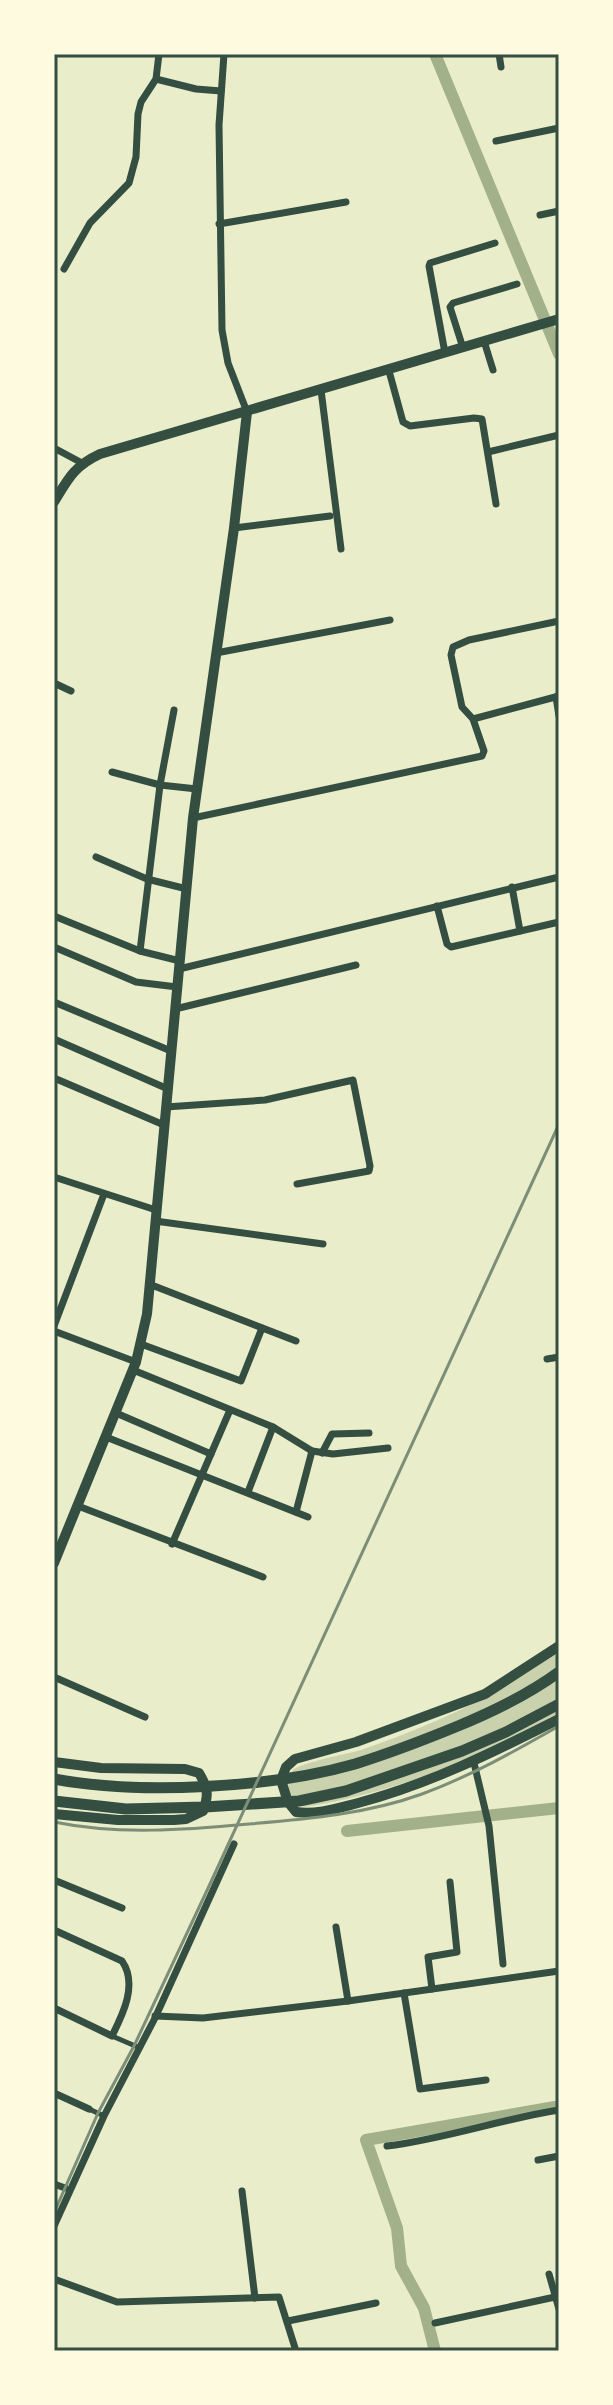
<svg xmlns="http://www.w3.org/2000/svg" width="613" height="2405" font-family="'Fira Sans',sans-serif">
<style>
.green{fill:#cad2ad}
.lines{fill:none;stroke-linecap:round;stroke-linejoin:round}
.canal{stroke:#a3b18a;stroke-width:12}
.pedestrian{stroke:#344e41;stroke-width:5}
.minor{stroke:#344e41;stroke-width:7}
.secondary{stroke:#344e41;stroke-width:10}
.primary{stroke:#344e41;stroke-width:11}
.rail{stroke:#7c8e77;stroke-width:3}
.neatline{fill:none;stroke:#344e41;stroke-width:3}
</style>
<rect width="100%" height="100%" fill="#e9edc9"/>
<!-- green -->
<path class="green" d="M559 1650V1713C480 1757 394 1794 304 1807 292 1802 283 1784 292 1771 297 1763 348 1754 361 1750 433 1725 498 1696 559 1650Z"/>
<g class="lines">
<!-- canal -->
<g class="canal">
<polyline points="435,54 559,354"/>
<polyline points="347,1831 559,1808"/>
<polyline points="435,2351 424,2308 401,2266 397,2228 366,2140 555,2107"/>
</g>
<!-- pedestrian -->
<g class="pedestrian">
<polyline points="112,2036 140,2048"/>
<polyline points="89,2109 104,2116"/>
</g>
<!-- minor -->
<g class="minor">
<polyline points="224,54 219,125 222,330 228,363 247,412"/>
<polyline points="499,54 501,67"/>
<polyline points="156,79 196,89 221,91"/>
<polyline points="496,141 559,128"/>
<polyline points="540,215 559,211"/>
<polyline points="219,224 346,202"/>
<polyline points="64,269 90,223 129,183 136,157 138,114 141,102 156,79 159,54"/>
<polyline points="484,341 493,370"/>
<polyline points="463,348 450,307 453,303 517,284"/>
<polyline points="445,353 429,266 430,263 495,243"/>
<polyline points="389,371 403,422 410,426 474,418 482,419 496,504"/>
<polyline points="321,390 341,549"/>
<polyline points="54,448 82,463"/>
<polyline points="488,452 559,435"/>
<polyline points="234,528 330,516"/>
<polyline points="216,653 390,620"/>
<polyline points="54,683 71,691"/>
<polyline points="556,697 559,716"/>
<polyline points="473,719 462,707 451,655 453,647 469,640 559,621"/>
<polyline points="112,772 160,785 197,789"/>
<polyline points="193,818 482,756 484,751 473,719 559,696"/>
<polyline points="96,857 147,879 187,889"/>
<polyline points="512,887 520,931"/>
<polyline points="437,906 447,944 451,947 559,922"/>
<polyline points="54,916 140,951 180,961"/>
<polyline points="54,947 136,982 177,987"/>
<polyline points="140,951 160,785 174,710"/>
<polyline points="179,969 559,877"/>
<polyline points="54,1002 171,1051"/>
<polyline points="175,1009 356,965"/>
<polyline points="54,1039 168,1089"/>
<polyline points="54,1078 164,1125"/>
<polyline points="166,1107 265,1100 353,1080 370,1166 369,1171 297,1184"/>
<polyline points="54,1177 156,1210"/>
<polyline points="155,1221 323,1244"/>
<polyline points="149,1284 296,1341"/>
<polyline points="54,1326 104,1194"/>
<polyline points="54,1331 136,1362"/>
<polyline points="141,1344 241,1381 262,1328"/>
<polyline points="547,1359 559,1357"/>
<polyline points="133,1370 273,1427 312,1451 333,1454 388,1448"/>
<polyline points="116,1413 211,1454"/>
<polyline points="106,1437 308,1517"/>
<polyline points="322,1453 332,1434 369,1433"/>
<polyline points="248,1492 273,1427"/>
<polyline points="78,1506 263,1577"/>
<polyline points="296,1512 312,1451"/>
<polyline points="172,1544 230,1410"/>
<polyline points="54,1677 145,1717"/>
<polyline points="474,1763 489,1826 503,1964"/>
<polyline points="54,1880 122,1908"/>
<polyline points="336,1927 348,2001"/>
<path d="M54 1930 122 1961C138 1984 123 2014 112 2036L54 2008"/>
<polyline points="432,1989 428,1957 457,1952 450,1882"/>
<polyline points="404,1993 420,2089 486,2080"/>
<polyline points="155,2016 203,2018 348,2001 559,1971"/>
<polyline points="54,2093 89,2109"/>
<path d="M387 2146C445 2139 501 2119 559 2110"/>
<polyline points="538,2160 559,2156"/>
<polyline points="54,2184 65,2188"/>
<polyline points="242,2191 255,2298"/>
<polyline points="54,2226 104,2116 155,2018 234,1844"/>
<polyline points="549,2274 559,2309"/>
<polyline points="54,2279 117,2302 279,2297 296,2351"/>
<polyline points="288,2321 376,2303"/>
<polyline points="435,2323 555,2297"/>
</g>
<!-- secondary -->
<g class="secondary">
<path d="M54 502C68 479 74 466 100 454L559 319"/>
<polyline points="54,1563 136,1362 147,1314 193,818 234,528 247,412"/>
<path d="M559 1646 485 1694 356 1742 295 1759 286 1767 281 1780 288 1802 296 1812C317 1815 338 1808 358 1803 429 1784 494 1752 559 1719"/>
<path d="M54 1762 101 1768 185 1769 199 1773C208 1788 209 1795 203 1811L186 1819 174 1820H118L54 1814"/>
</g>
<!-- primary -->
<g class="primary">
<path d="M54 1779C140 1795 271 1788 355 1764 390 1753 424 1740 458 1726 492 1712 529 1694 559 1672"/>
<polyline points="54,1801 126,1809 205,1807 299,1801 346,1791 462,1751 506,1732 559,1704"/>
</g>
<!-- rail -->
<g class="rail">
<path d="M54 1822C117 1835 185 1830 249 1824 307 1819 367 1814 422 1794 471 1776 515 1751 559 1726"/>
<polyline points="54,2213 98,2113 134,2046 210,1884 559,1124"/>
</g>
</g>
<!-- border -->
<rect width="613" height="2405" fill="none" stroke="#fefae0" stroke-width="112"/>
<rect x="56" y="56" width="501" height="2293" class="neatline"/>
</svg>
